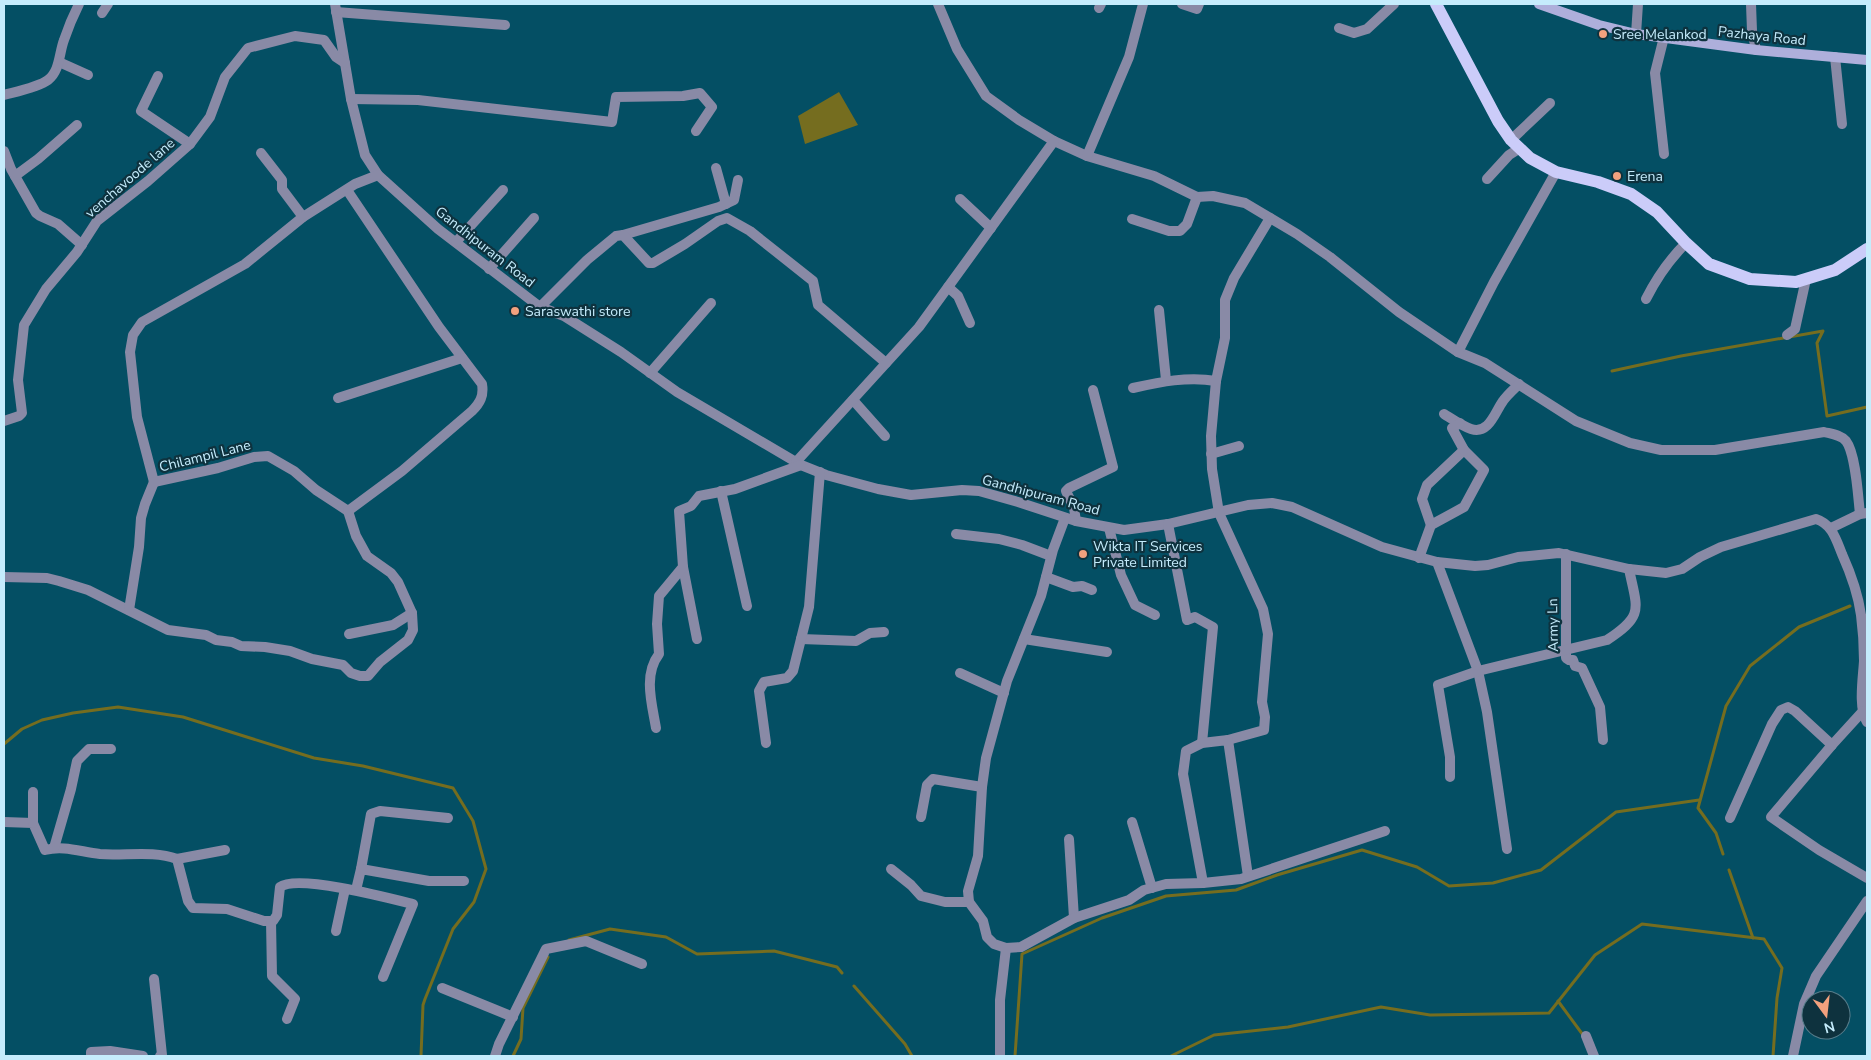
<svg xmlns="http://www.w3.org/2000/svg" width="1871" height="1060" font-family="'Nunito Sans',sans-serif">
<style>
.water{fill:#756d1f}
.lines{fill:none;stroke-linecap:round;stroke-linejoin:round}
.stream{stroke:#756d1f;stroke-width:3}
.street{stroke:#898aa6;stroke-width:10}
.secondary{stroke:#aeafdb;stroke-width:10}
.primary{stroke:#cbccf9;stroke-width:12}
.poi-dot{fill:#f2a17e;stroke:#0e323e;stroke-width:2}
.labels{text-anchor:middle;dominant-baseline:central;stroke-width:4.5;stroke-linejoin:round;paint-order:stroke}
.poi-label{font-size:14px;fill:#c5ecfc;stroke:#0e323e;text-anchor:start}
.street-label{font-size:14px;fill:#c5ecfc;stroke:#0e323e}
</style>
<rect width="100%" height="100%" fill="#044f64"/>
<!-- water -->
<polygon class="water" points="839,92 858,125 805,144 798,116"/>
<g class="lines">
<!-- stream -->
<g class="stream">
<polyline points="1612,371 1681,356 1823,331 1817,343 1827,416 1867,407"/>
<polyline points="4,744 22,729 42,720 73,713 118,707 183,717 314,758 363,766 453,788 473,821 486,869 474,902 453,929 425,999 423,1005 421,1056"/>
<polyline points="1723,854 1716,833 1698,808 1726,706 1750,666 1799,627 1850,606"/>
<polyline points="1729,870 1753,938"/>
<polyline points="569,940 610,929 666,937 697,954 774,951 837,967 842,973"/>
<polyline points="854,986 905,1044 912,1056"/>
<polyline points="1558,1001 1583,1035"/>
<polyline points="513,1056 521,1039 523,1008 548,957"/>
<polyline points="1015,1056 1022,954 1102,918 1166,896 1236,890 1277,875 1362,850 1417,867 1449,886 1493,883 1541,870 1616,812 1699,800"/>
<polyline points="1171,1056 1214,1035 1288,1027 1381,1007 1430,1015 1549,1013 1595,955 1642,924 1764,939 1782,968 1777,998 1773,1056"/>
</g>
<!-- street -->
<g class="street">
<path d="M335 4 351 99 365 155 378 175 438 229 540 307 564 316 621 352 677 392 801 465 826 475 878 489 911 495 962 490 979 491 1018 502 1076 521 1124 530 1168 524 1248 505 1272 503 1292 507 1382 547 1437 562 1475 566 1488 565 1518 557 1559 553 1629 569 1666 573 1682 569 1700 557 1721 547 1816 519C1832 524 1836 539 1842 554 1851 574 1858 593 1861 615 1863 630 1864 646 1864 661 1863 678 1858 708 1867 722"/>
<path d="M938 4 957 49 986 96 1019 120 1054 141 1087 156 1154 176 1197 197 1213 196 1245 203 1297 234 1330 257 1399 312 1458 352 1485 363 1576 421 1630 443 1661 450H1715L1824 432C1832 434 1841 435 1846 441 1856 454 1858 497 1860 514"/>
<polyline points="1182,4 1197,9 1199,4"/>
<polyline points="1751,4 1752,31 1756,50"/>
<polyline points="1099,8 1101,4"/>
<polyline points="336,12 505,25"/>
<polyline points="102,13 108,4"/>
<polyline points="1339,28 1354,33 1367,29 1394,4"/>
<polyline points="1636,34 1638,4"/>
<polyline points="1835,57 1842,124"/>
<polyline points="59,62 88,75"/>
<polyline points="158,76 141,111 190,144"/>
<path d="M4 95C15 92 39 87 48 80 60 71 59 53 64 40 68 28 73 16 79 4"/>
<polyline points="351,99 418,100 612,122 616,97 683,96 700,93 712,107 696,131"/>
<polyline points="1511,140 1550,103"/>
<polyline points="4,151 11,169 36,213 40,216 58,224 82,245"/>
<polyline points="261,153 282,180 282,189 303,217"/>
<polyline points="1664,154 1655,73 1664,37"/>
<polyline points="1087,156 1129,57 1143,4"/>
<polyline points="716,168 726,204"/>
<polyline points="15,176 38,159 77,125"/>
<polyline points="1487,179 1509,155 1520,148"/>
<path d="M347 190 439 327 482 384C484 396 480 403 472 411L402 471 348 511 316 490 294 471 268 456 254 457 218 468 154 482 137 417 130 352 133 335 142 322 245 264 303 217 355 184 378 175"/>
<polyline points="960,199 991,228"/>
<polyline points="1132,219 1169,231 1180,231 1187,224 1197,197"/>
<polyline points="623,235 719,207 734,200 738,180"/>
<polyline points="456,242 503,190"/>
<polyline points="489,269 534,218"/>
<polyline points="948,287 958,296 970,323"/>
<path d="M1646 299C1657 277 1669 260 1686 243"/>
<polyline points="540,307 587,260 616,236 623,235 649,263 653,263 685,244 718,221 727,218 750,231 813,281 818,305 886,363"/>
<polyline points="1159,310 1166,380"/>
<polyline points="1787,335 1795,329 1806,279"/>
<polyline points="1458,352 1494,282 1556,172"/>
<polyline points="650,373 711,303"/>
<path d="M1133 388C1160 382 1188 376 1216 381"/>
<polyline points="338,398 462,358"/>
<polyline points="853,400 885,436"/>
<path d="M1444 414C1452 419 1462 426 1471 429 1489 435 1495 412 1503 401 1507 395 1514 389 1519 384"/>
<polyline points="4,421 19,416 22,413 18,380 24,325 46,289 77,252 97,221 148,181 190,144 210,117 225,77 248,48 295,36 324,40 336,57 345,63"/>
<polyline points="1211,454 1239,446"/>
<polyline points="796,462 919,327 1054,141"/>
<polyline points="721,491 747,606"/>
<polyline points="1076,521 1074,508 1066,491 1069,488 1113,467 1093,390"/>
<polyline points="1168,524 1187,620 1195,617 1213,627 1202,743"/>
<polyline points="1431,525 1422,499 1427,485 1464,450"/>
<polyline points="1109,528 1121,575 1135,605 1155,615"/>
<polyline points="1831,528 1860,514 1867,513"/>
<polyline points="956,534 999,539 1022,545 1051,556"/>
<polyline points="1566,554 1566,658 1569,660 1573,660 1575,666 1582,668 1600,707 1603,740"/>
<polyline points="1419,558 1431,525 1464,507 1484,470 1464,450 1452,428 1460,423"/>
<polyline points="1437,562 1478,671 1487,712 1507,849"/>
<polyline points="683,567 697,639"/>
<polyline points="4,577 47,578 59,581 88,590 168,630 206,635 216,640 232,642 241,646 265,647 290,651 312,659 343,665 351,673 360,676 368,676 380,662 408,640 413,630 412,613 398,582 391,573 367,556 356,536 348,511"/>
<polyline points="1046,577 1073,587 1082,586 1092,590"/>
<polyline points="129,610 139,547 141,518 145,504 154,482"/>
<polyline points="349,634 393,625 412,613"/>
<polyline points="801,639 856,641 870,633 884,632"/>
<polyline points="1024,639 1107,652"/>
<polyline points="960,673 1004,693"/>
<polyline points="1863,711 1832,745 1771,817 1819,850 1867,878"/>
<path d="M656 728C652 704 643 675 659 654L657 624 659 596 683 567 679 511 691 506 699 496 735 489 801 465"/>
<polyline points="1228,740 1264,730 1265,717 1262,702 1268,634 1263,609 1219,513 1212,469 1211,436 1216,381 1225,338 1225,300 1234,278 1270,218"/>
<polyline points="766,743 759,691 764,682 787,678 793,671 809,607 820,472"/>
<path d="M1450 777V757L1438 685 1478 671 1607 640C1645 615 1637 609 1629 569"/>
<polyline points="921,817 927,785 933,779 982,787"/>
<polyline points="1730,818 1772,724 1781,710 1788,707 1795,711 1832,745"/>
<path d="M4 822 33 823 45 850C64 845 81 852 100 854 125 856 153 850 177 859L188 901 193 908 227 909 264 921H273L277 915 280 887C297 874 389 898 413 904L383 977"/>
<polyline points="1132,822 1152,888"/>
<polyline points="33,823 33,792"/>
<polyline points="1069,839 1074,918"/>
<polyline points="54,848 71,789 77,761 89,749 111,749"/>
<polyline points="177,859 225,850"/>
<polyline points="361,869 371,814 380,811 448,818"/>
<polyline points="891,869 911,885 921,896 945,902 969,902"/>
<polyline points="1203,883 1183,774 1186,751 1202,743 1228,740 1248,876"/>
<polyline points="356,890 361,869 429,881 464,881"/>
<polyline points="271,921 272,976 295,999 287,1019"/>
<polyline points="336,931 345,889"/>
<polyline points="1006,948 1021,947 1074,918 1129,900 1144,890 1166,884 1203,883 1241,879 1385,831"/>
<polyline points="154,979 162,1055 160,1056"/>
<polyline points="442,988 513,1017"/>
<polyline points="1586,1036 1594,1056"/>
<polyline points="91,1056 91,1052 110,1051 143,1056"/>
<polyline points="495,1056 499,1044 546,949 586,941 642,964"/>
<polyline points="1000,1056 1000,1000 1006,948 994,944 987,937 983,921 969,902 968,891 978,856 982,787 986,758 1007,681 1041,596 1053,550 1065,518"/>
<polyline points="1793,1056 1804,1004 1816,976 1867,901"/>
</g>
<!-- secondary -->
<polyline class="secondary" points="1539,4 1599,25 1636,34 1756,50 1867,60"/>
<!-- primary -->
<polyline class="primary" points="1436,4 1498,121 1511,140 1530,158 1556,172 1598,182 1631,194 1657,212 1686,243 1709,264 1750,279 1796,282 1835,270 1867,249"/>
</g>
<!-- markers -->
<g class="poi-dot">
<circle cx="1603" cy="34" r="5"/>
<circle cx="1617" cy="176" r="5"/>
<circle cx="515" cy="311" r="5"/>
<circle cx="1083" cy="554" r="5"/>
</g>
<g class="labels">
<!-- poi labels -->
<g class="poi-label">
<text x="1613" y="34">Sree Melankod</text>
<text x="1627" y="176">Erena</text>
<text x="525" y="311">Saraswathi store</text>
<text x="1093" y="546">Wikta IT Services<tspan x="1093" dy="16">Private Limited</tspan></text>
</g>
<!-- street labels -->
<g class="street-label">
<text transform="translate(1762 36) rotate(6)">Pazhaya Road</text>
<text transform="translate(130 178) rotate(-41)">venchavoode lane</text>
<text transform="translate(485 247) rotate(38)">Gandhipuram Road</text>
<text transform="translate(205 456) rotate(-14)">Chilampil Lane</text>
<text transform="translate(1041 495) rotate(15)">Gandhipuram Road</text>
<text transform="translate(1553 625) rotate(-91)">Army Ln</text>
</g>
</g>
<!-- border -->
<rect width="1871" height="1060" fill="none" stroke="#c5ecfc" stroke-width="10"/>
<!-- north arrow -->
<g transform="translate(1826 1015) rotate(165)"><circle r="24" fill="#0e323e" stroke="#577c8a"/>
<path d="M0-4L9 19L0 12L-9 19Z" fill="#f2a17e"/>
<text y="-8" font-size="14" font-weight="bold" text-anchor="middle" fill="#c5ecfc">N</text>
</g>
</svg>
